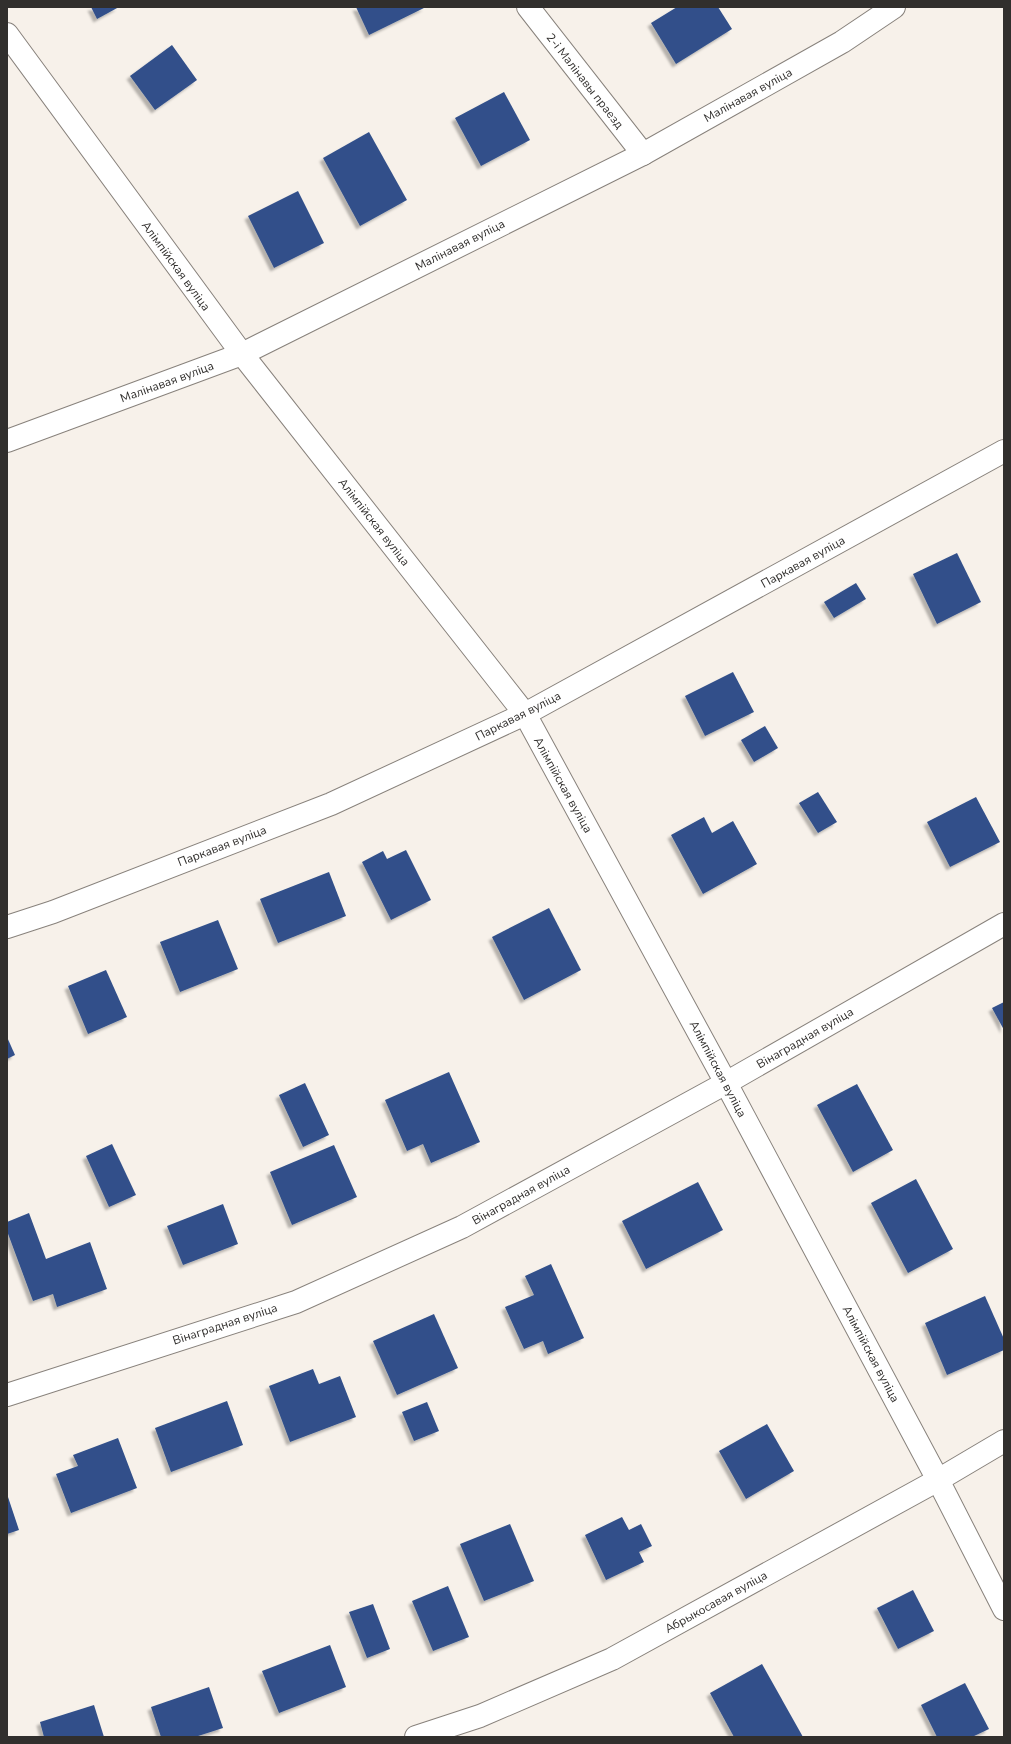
<svg xmlns="http://www.w3.org/2000/svg" width="1011" height="1744" font-family="'Nunito Sans',sans-serif">
<style>
.building{fill:#31508a;filter:url(#shadow)}
.lines{fill:none;stroke-linecap:round;stroke-linejoin:round}
.minor-casing{stroke:#88827c;stroke-width:24}
.minor{stroke:#fff;stroke-width:22}
.labels{text-anchor:middle;dominant-baseline:central;stroke-width:4;stroke-linejoin:round;paint-order:stroke}
.street-label{font-size:12px;fill:#312f2d;stroke:#fff}
</style>
<defs>
<filter id="shadow"><feDropShadow dx="-3.5" dy="3.5" stdDeviation="1" flood-color="#0004"/></filter>
</defs>
<rect width="100%" height="100%" fill="#f7f1ea"/>
<!-- building -->
<g class="building">
<polygon points="91,7 119,7 97,19"/>
<polygon points="356,7 426,7 369,35"/>
<polygon points="677,7 718,7 732,29 676,64 651,23"/>
<polygon points="172,45 197,80 155,110 130,76"/>
<polygon points="504,92 530,140 481,166 455,118"/>
<polygon points="369,132 407,200 360,226 323,158"/>
<polygon points="298,191 324,243 274,268 248,216"/>
<polygon points="957,553 981,602 937,624 913,574"/>
<polygon points="856,583 866,599 834,618 824,602"/>
<polygon points="733,672 754,712 705,736 685,696"/>
<polygon points="765,726 778,748 754,762 741,740"/>
<polygon points="818,792 837,822 818,833 799,803"/>
<polygon points="976,797 1000,842 950,867 927,822"/>
<polygon points="704,817 712,833 733,821 757,864 703,894 671,835"/>
<polygon points="406,850 431,900 391,920 362,862 383,851 387,859"/>
<polygon points="329,872 346,916 278,943 260,899"/>
<polygon points="549,908 581,970 524,1000 492,937"/>
<polygon points="218,920 238,969 180,992 160,942"/>
<polygon points="106,970 127,1017 88,1034 68,986"/>
<polygon points="1004,1002 1004,1030 992,1008"/>
<polygon points="7,1037 15,1055 7,1059"/>
<polygon points="449,1072 480,1142 431,1163 423,1144 407,1151 385,1100"/>
<polygon points="305,1083 329,1135 303,1147 279,1095"/>
<polygon points="857,1084 893,1150 853,1172 817,1105"/>
<polygon points="112,1144 136,1195 109,1207 86,1156"/>
<polygon points="334,1145 357,1197 292,1225 270,1172"/>
<polygon points="916,1179 953,1249 908,1273 871,1203"/>
<polygon points="698,1182 723,1230 646,1269 622,1221"/>
<polygon points="223,1204 238,1244 183,1265 167,1226"/>
<polygon points="29,1213 46,1259 90,1242 107,1289 57,1307 53,1294 33,1301 7,1231 7,1222"/>
<polygon points="551,1264 584,1338 548,1354 543,1341 524,1349 505,1307 534,1295 525,1276"/>
<polygon points="985,1296 1004,1339 1004,1350 947,1375 925,1323"/>
<polygon points="434,1314 458,1368 397,1395 373,1341"/>
<polygon points="313,1369 319,1384 340,1376 356,1417 290,1442 269,1386"/>
<polygon points="227,1401 243,1445 171,1472 155,1428"/>
<polygon points="427,1402 439,1431 414,1441 402,1412"/>
<polygon points="767,1424 794,1471 746,1499 719,1451"/>
<polygon points="118,1438 137,1488 71,1513 56,1474 78,1466 73,1455"/>
<polygon points="7,1494 19,1530 7,1534"/>
<polygon points="622,1517 629,1530 641,1524 652,1546 639,1552 644,1562 606,1580 585,1535"/>
<polygon points="510,1524 534,1581 484,1601 460,1544"/>
<polygon points="448,1586 469,1637 433,1651 412,1601"/>
<polygon points="913,1590 934,1631 898,1649 877,1608"/>
<polygon points="373,1604 390,1649 367,1658 349,1612"/>
<polygon points="330,1645 346,1687 279,1713 262,1671"/>
<polygon points="762,1664 803,1737 734,1737 710,1693"/>
<polygon points="965,1683 989,1729 972,1737 937,1737 921,1705"/>
<polygon points="209,1687 223,1728 195,1737 161,1737 151,1707"/>
<polygon points="94,1705 104,1737 44,1737 40,1722"/>
</g>
<g class="lines">
<!-- minor casing -->
<g class="minor-casing">
<g id="minor">
<polyline points="528,7 643,154"/>
<polyline points="7,34 242,354 525,714 726,1083 938,1480 1004,1609"/>
<polyline points="7,441 242,354 643,154 842,42 894,7"/>
<polyline points="7,927 53,912 331,804 525,714 1004,451"/>
<polyline points="7,1395 296,1302 462,1227 726,1083 1004,924"/>
<polyline points="416,1737 480,1716 612,1659 938,1480 1004,1441"/>
</g>
</g>
<!-- minor -->
<use href="#minor" class="minor"/>
</g>
<g class="labels">
<!-- street labels -->
<g class="street-label">
<text transform="translate(585 81) rotate(52)">2-і Малінавы праезд</text>
<text transform="translate(748 95) rotate(-29)">Малінавая вуліца</text>
<text transform="translate(460 245) rotate(-27)">Малінавая вуліца</text>
<text transform="translate(176 266) rotate(54)">Алімпійская вуліца</text>
<text transform="translate(167 382) rotate(-20)">Малінавая вуліца</text>
<text transform="translate(374 522) rotate(52)">Алімпійская вуліца</text>
<text transform="translate(803 562) rotate(-29)">Паркавая вуліца</text>
<text transform="translate(518 716) rotate(-27)">Паркавая вуліца</text>
<text transform="translate(563 785) rotate(61)">Алімпійская вуліца</text>
<text transform="translate(222 846) rotate(-21)">Паркавая вуліца</text>
<text transform="translate(805 1038) rotate(-30)">Вінаградная вуліца</text>
<text transform="translate(718 1069) rotate(62)">Алімпійская вуліца</text>
<text transform="translate(521 1195) rotate(-29)">Вінаградная вуліца</text>
<text transform="translate(225 1324) rotate(-18)">Вінаградная вуліца</text>
<text transform="translate(871 1354) rotate(62)">Алімпійская вуліца</text>
<text transform="translate(716 1602) rotate(-29)">Абрыкосавая вуліца</text>
</g>
</g>
<!-- border -->
<rect width="1011" height="1744" fill="none" stroke="#312f2d" stroke-width="16"/>
</svg>
